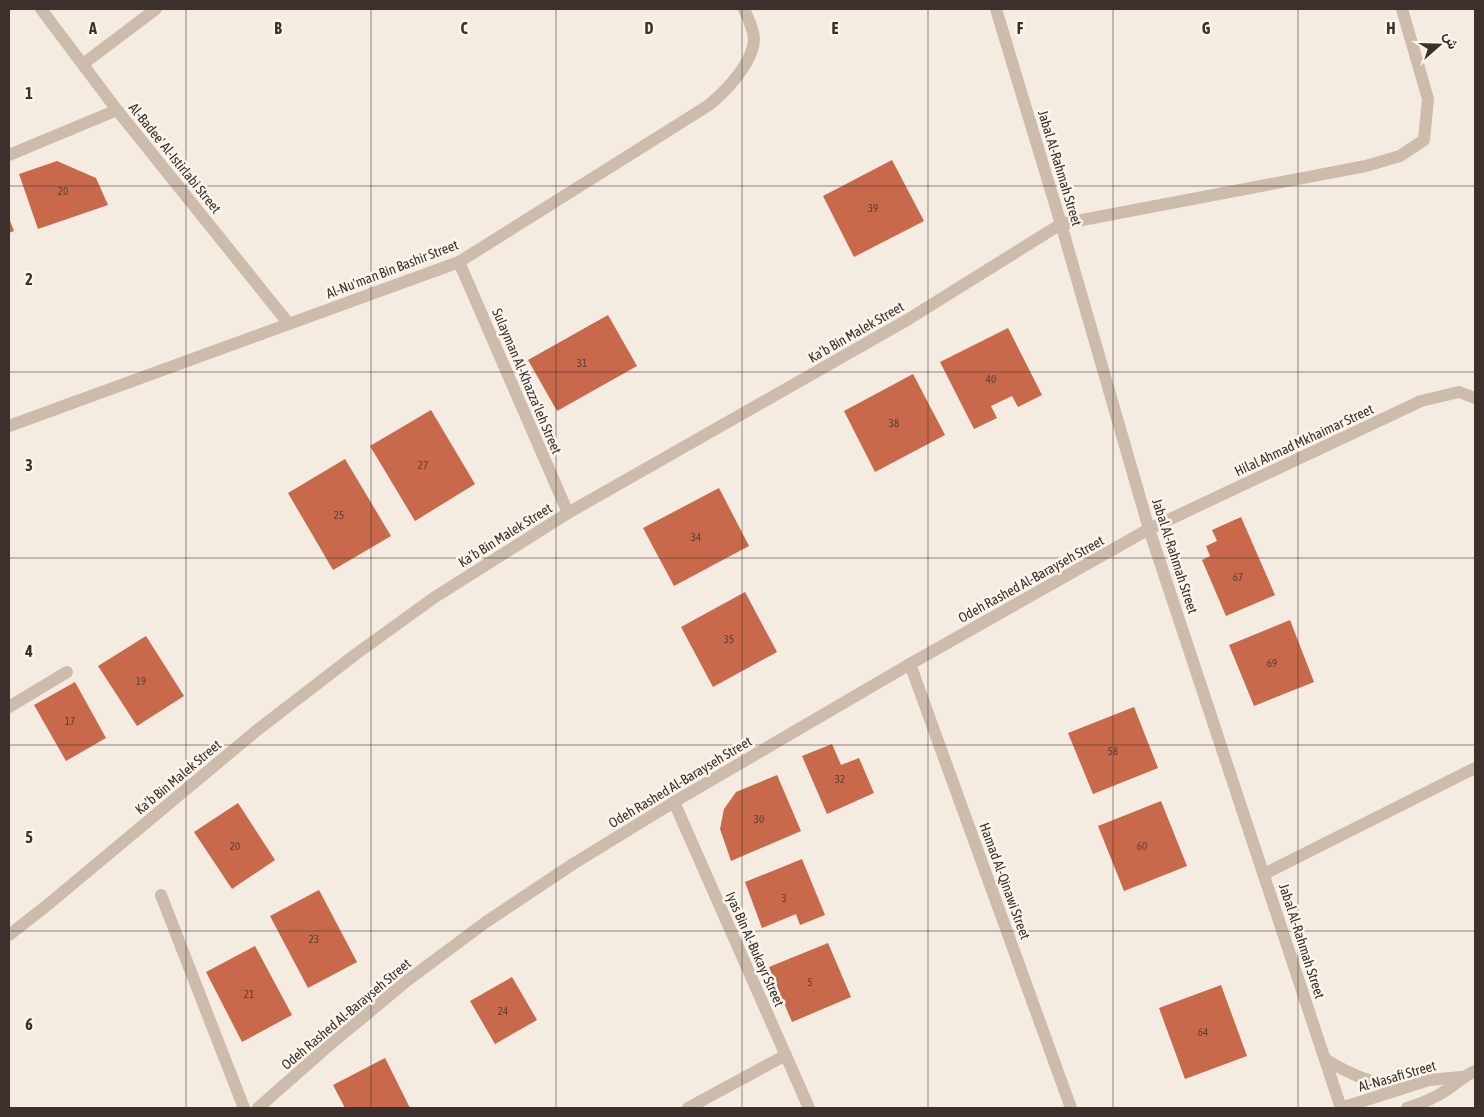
<svg xmlns="http://www.w3.org/2000/svg" width="1484" height="1117" font-family="'Asap Condensed',Vazirmatn,sans-serif">
<style>
.building{fill:#c8694b}
.lines{fill:none;stroke-linecap:round;stroke-linejoin:round}
.minor{stroke:#cdbbac;stroke-width:12}
.grid{fill:none;stroke:#3b302b;stroke-width:1;stroke-opacity:0.55}
.labels{text-anchor:middle;dominant-baseline:central;stroke-width:5;stroke-linejoin:round;paint-order:stroke}
.number-label{font-size:11px;fill:#5e3e33}
.street-label{font-size:14px;fill:#3b302b;stroke:#fbf5ee}
.grid-label{font-size:16px;text-anchor:middle;font-weight:bold;fill:#3b302b;stroke:#fbf5ee;stroke-width:5;stroke-linejoin:round;paint-order:stroke}
</style>
<rect width="100%" height="100%" fill="#f4ebe1"/>
<!-- building -->
<g class="building">
<polygon points="892,160 924,221 854,257 823,196"/>
<polygon points="57,161 96,178 108,205 38,229 19,174"/>
<polygon points="9,218 14,231 9,233"/>
<polygon points="608,315 637,366 557,411 528,360"/>
<polygon points="1008,328 1042,395 1018,407 1012,396 991,406 997,418 974,429 940,362"/>
<polygon points="913,374 945,435 875,472 844,411"/>
<polygon points="431,410 475,484 415,521 370,446"/>
<polygon points="345,459 391,536 333,570 288,493"/>
<polygon points="719,488 749,546 674,586 643,528"/>
<polygon points="1241,517 1275,595 1226,616 1202,560 1210,556 1206,546 1217,541 1212,530"/>
<polygon points="745,592 777,652 713,687 681,627"/>
<polygon points="1290,620 1314,682 1254,706 1229,645"/>
<polygon points="146,636 184,696 137,726 98,666"/>
<polygon points="75,682 106,738 66,761 34,705"/>
<polygon points="1134,707 1158,768 1093,794 1068,733"/>
<polygon points="832,744 841,765 859,758 874,793 827,814 802,756"/>
<polygon points="777,775 801,831 731,861 720,829 724,809 736,792"/>
<polygon points="1161,801 1187,866 1124,891 1098,826"/>
<polygon points="238,803 275,860 232,889 194,832"/>
<polygon points="802,859 825,915 800,925 796,914 762,928 745,882"/>
<polygon points="319,890 357,962 308,988 270,916"/>
<polygon points="828,943 851,997 792,1022 769,967"/>
<polygon points="255,946 292,1015 242,1042 206,972"/>
<polygon points="512,977 537,1020 495,1044 470,1001"/>
<polygon points="1221,985 1247,1056 1185,1079 1159,1008"/>
<polygon points="385,1058 410,1108 345,1108 333,1085"/>
</g>
<g class="lines">
<!-- minor -->
<g class="minor">
<polyline points="41,9 117,110 289,324"/>
<polyline points="996,9 1061,224 1149,529 1341,1108"/>
<polyline points="83,64 156,9"/>
<polyline points="9,155 117,110"/>
<polyline points="459,262 568,513"/>
<path d="M9 426 459 262 709 105C726 91 754 62 754 38 753 28 748 18 744 9"/>
<polyline points="910,664 1071,1108"/>
<polyline points="9,707 67,672"/>
<polyline points="674,802 809,1108"/>
<polyline points="1264,874 1475,768"/>
<polyline points="161,895 244,1108"/>
<polyline points="9,935 45,907 256,731 356,654 435,597 568,513 907,320 1061,224 1366,166 1400,156 1424,140 1428,99 1402,9"/>
<path d="M1325 1059C1349 1074 1372 1084 1399 1087"/>
<polyline points="258,1108 326,1048 408,980 486,922 573,864 674,802 910,664 1149,529 1421,401 1459,392 1475,398"/>
<polyline points="688,1108 786,1055"/>
<polyline points="1341,1108 1429,1080 1462,1077"/>
<path d="M1407 1108C1420 1104 1433 1099 1445 1091 1456 1084 1462 1077 1475 1071"/>
</g>
</g>
<!-- grid -->
<path class="grid" d="M186 9V1108M371 9V1108M556 9V1108M742 9V1108M928 9V1108M1113 9V1108M1298 9V1108M9 186H1475M9 372H1475M9 558H1475M9 745H1475M9 931H1475"/>
<g class="labels">
<!-- number labels -->
<g class="number-label">
<text x="63" y="191">20</text>
<text x="873" y="208">39</text>
<text x="582" y="363">31</text>
<text x="991" y="379">40</text>
<text x="894" y="423">38</text>
<text x="423" y="465">27</text>
<text x="339" y="515">25</text>
<text x="696" y="537">34</text>
<text x="1238" y="577">67</text>
<text x="729" y="639">35</text>
<text x="1272" y="663">69</text>
<text x="141" y="681">19</text>
<text x="70" y="721">17</text>
<text x="1113" y="751">58</text>
<text x="840" y="779">32</text>
<text x="759" y="819">30</text>
<text x="235" y="846">20</text>
<text x="1142" y="846">60</text>
<text x="784" y="898">3</text>
<text x="314" y="939">23</text>
<text x="810" y="982">5</text>
<text x="249" y="994">21</text>
<text x="503" y="1011">24</text>
<text x="1203" y="1032">64</text>
</g>
<!-- street labels -->
<g class="street-label">
<text transform="translate(175 158) rotate(51)">Al-Badee' Al-Istirlabi Street</text>
<text transform="translate(1060 168) rotate(73)">Jabal Al-Rahmah Street</text>
<text transform="translate(392 269) rotate(-21)">Al-Nu'man Bin Bashir Street</text>
<text transform="translate(856 332) rotate(-30)">Ka’b Bin Malek Street</text>
<text transform="translate(527 381) rotate(67)">Sulayman Al-Khazza’leh Street</text>
<text transform="translate(1304 440) rotate(-25)">Hilal Ahmad Mkhaimar Street</text>
<text transform="translate(505 535) rotate(-32)">Ka’b Bin Malek Street</text>
<text transform="translate(1175 556) rotate(72)">Jabal Al-Rahmah Street</text>
<text transform="translate(1031 579) rotate(-29)">Odeh Rashed Al-Barayseh Street</text>
<text transform="translate(178 777) rotate(-40)">Ka’b Bin Malek Street</text>
<text transform="translate(680 782) rotate(-31)">Odeh Rashed Al-Barayseh Street</text>
<text transform="translate(1005 881) rotate(70)">Hamad Al-Qinawi Street</text>
<text transform="translate(1302 941) rotate(72)">Jabal Al-Rahmah Street</text>
<text transform="translate(755 949) rotate(66)">Iyas Bin Al-Bukayr Street</text>
<text transform="translate(346 1014) rotate(-40)">Odeh Rashed Al-Barayseh Street</text>
<text transform="translate(1397 1076) rotate(-16)">Al-Nasafi Street</text>
</g>
</g>
<g class="grid-label">
<text x="93" y="34">A</text>
<text x="278" y="34">B</text>
<text x="464" y="34">C</text>
<text x="649" y="34">D</text>
<text x="835" y="34">E</text>
<text x="1020" y="34">F</text>
<text x="1206" y="34">G</text>
<text x="1391" y="34">H</text>
<text x="29" y="99">1</text>
<text x="29" y="285">2</text>
<text x="29" y="471">3</text>
<text x="29" y="657">4</text>
<text x="29" y="843">5</text>
<text x="29" y="1030">6</text>
</g>
<!-- border -->
<rect width="1484" height="1117" fill="none" stroke="#3b302b" stroke-width="20"/>
<!-- north arrow -->
<g transform="translate(1439 45) rotate(70)" stroke="#fbf5ee" stroke-width="4" paint-order="stroke">
<path d="M0-4L9 19L0 12L-9 19Z" fill="#3b302b"/>
<text y="-8" font-size="14" font-weight="bold" text-anchor="middle" fill="#3b302b">ش</text>
</g>
</svg>
